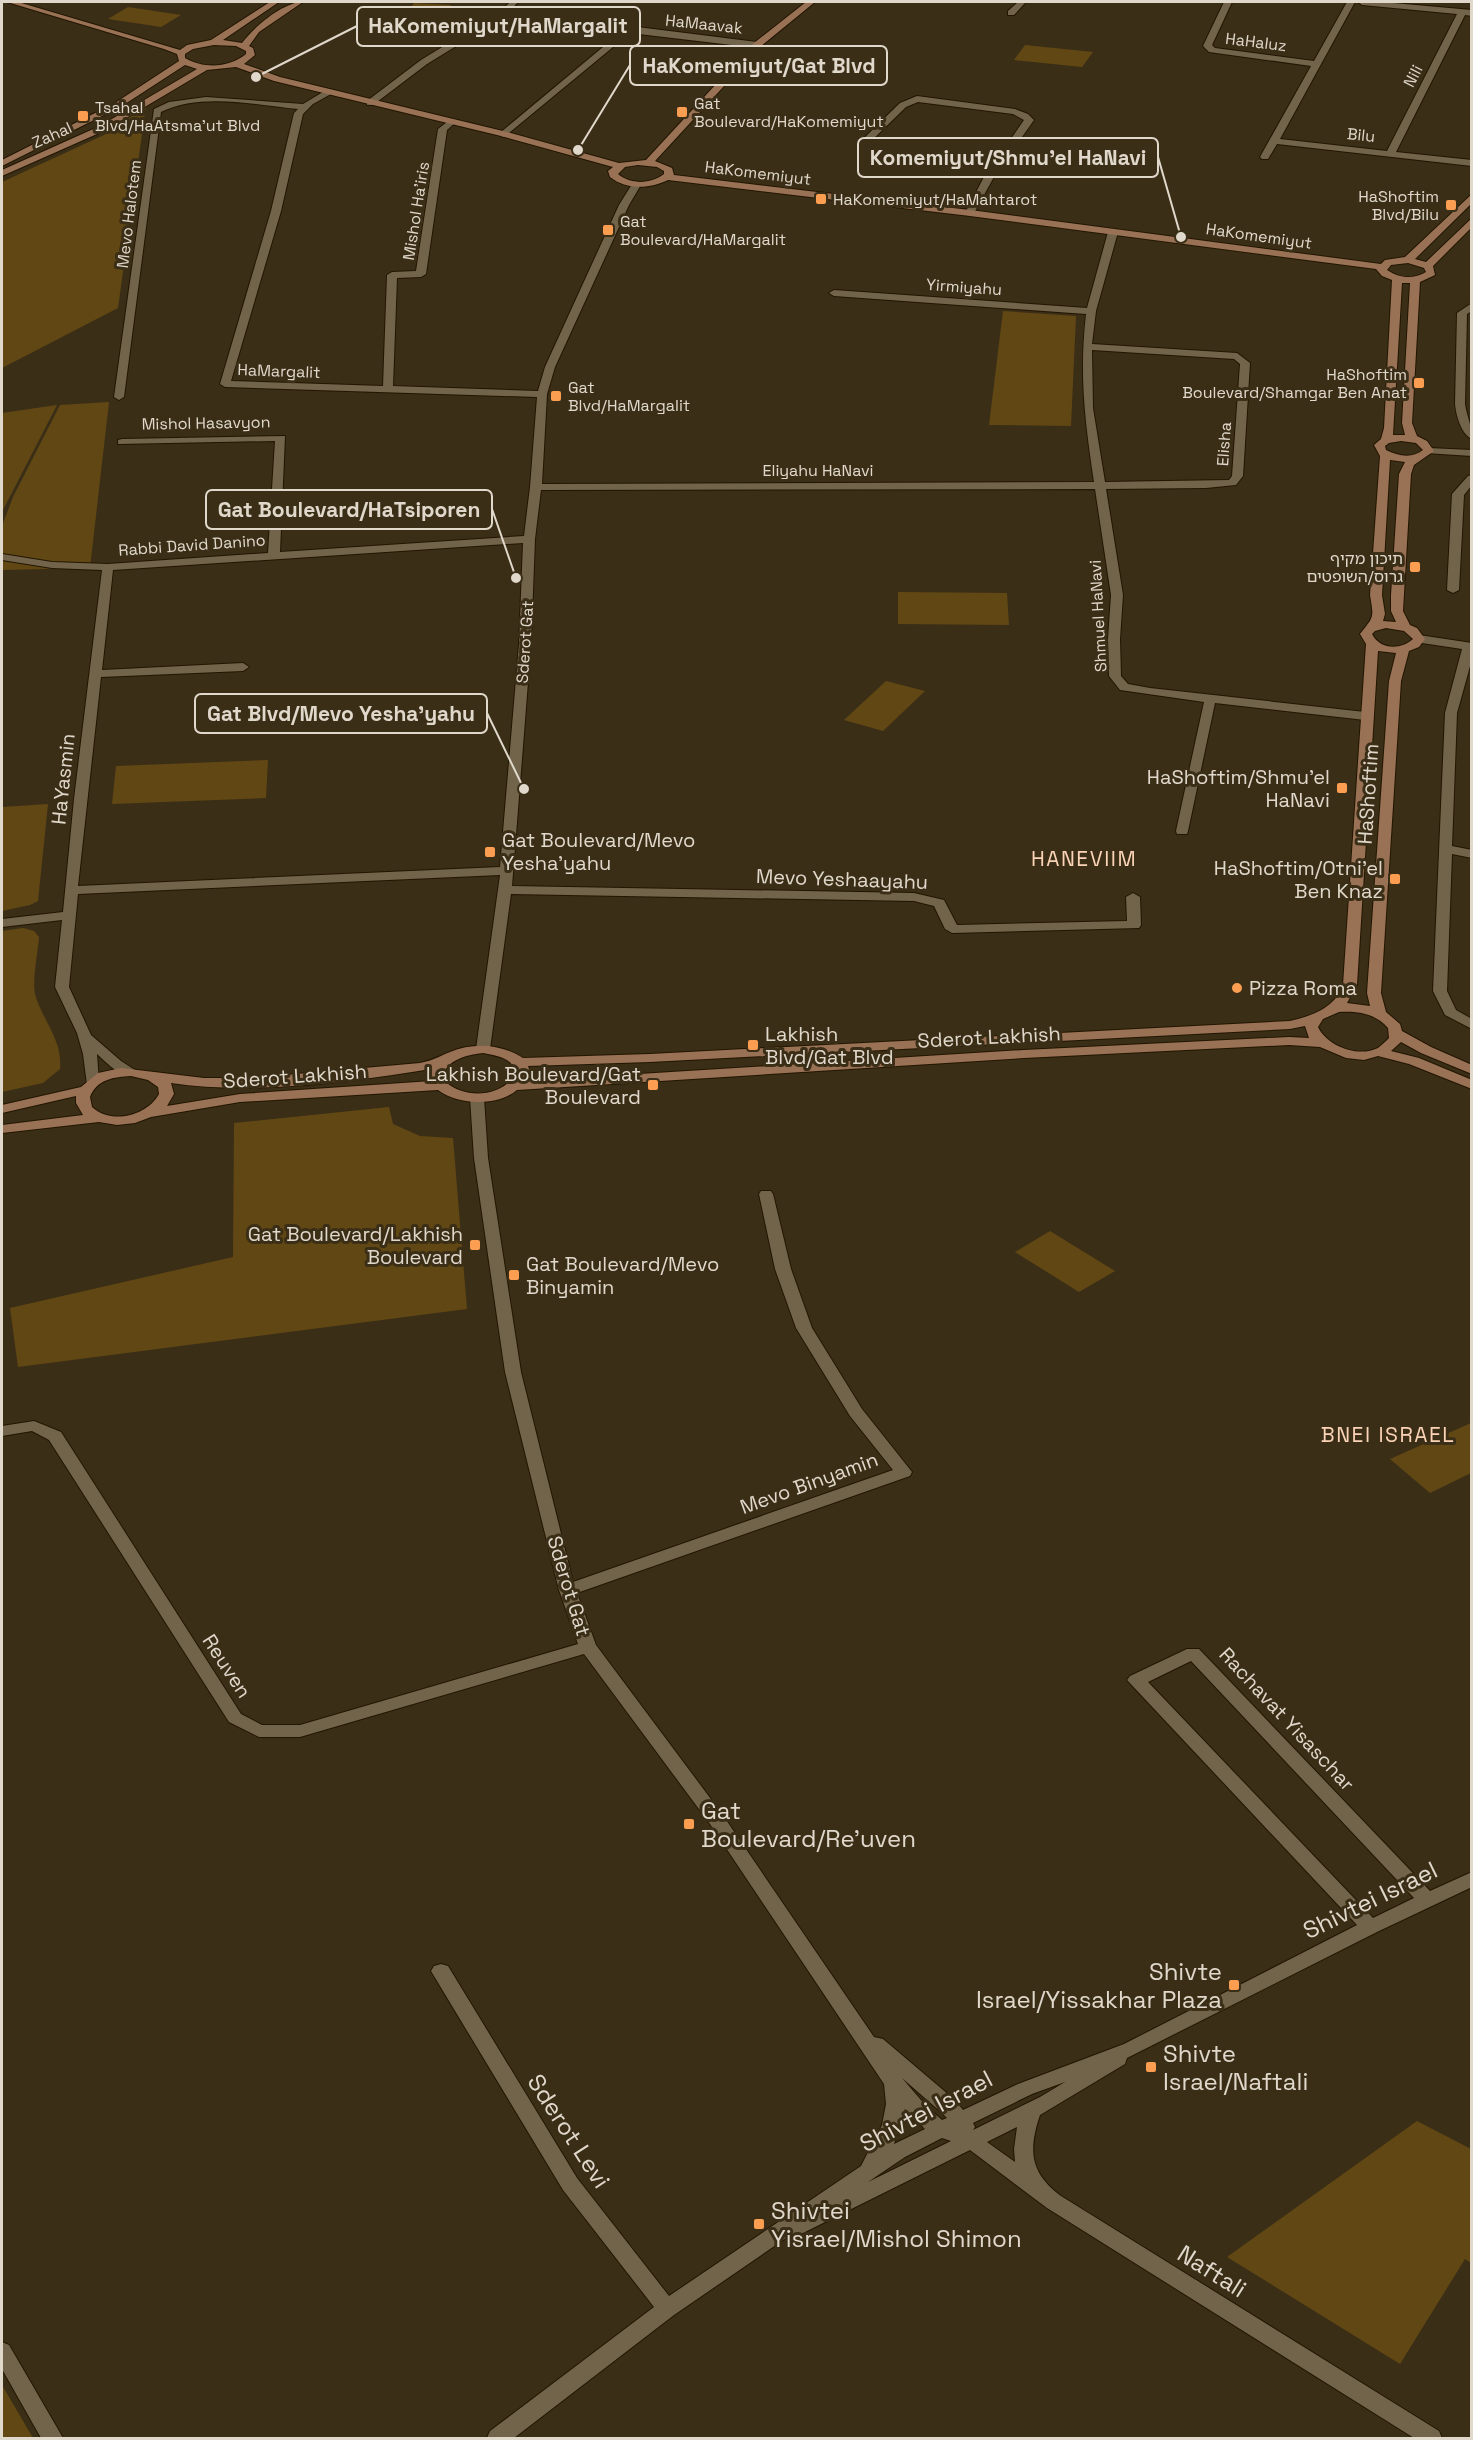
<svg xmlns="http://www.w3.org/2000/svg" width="1473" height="2440" font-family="'Space Grotesk','Noto Sans Hebrew',sans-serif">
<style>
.green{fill:#614713}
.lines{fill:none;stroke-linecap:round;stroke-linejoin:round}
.street-casing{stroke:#221601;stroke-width:2}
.secondary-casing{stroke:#221601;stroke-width:2}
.street{fill:#72644b;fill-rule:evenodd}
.secondary{fill:#997155;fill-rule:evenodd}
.poi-dot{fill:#fb9e51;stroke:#3b2e17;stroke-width:2}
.labels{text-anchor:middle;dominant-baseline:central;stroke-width:6;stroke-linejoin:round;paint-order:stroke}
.far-street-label{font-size:16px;fill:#e0d8cb;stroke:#3b2e17}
.far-poi-label{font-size:16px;fill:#e0d8cb;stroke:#3b2e17;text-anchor:start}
.poi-label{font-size:20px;fill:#e0d8cb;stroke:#3b2e17;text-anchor:end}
.street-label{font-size:20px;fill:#e0d8cb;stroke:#3b2e17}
.neighbourhood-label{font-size:21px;letter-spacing:1.5px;fill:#fbd3b6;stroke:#3b2e17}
.near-poi-label{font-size:24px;fill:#e0d8cb;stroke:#3b2e17;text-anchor:start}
.near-street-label{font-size:24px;fill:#e0d8cb;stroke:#3b2e17}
.leader{fill:none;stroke:#e0d8cb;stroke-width:2}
.callout-dot{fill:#e0d8cb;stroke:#3b2e17;stroke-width:2}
.callout{fill:#3b2e17;stroke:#e0d8cb;stroke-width:2}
.callout-label{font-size:21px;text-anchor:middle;font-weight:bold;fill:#e0d8cb}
</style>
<rect width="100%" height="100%" fill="#3b2e17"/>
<!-- green -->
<g class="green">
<polygon points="414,3 451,5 439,24 401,22"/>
<polygon points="128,7 181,15 161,27 108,19"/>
<polygon points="1025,45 1093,52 1082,67 1014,60"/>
<polygon points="146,105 118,308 2,368 2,182 104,135"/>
<polygon points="1003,311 1076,316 1071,426 989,425"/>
<polygon points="109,402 90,568 2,570 2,526 13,497 60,405"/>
<polygon points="57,405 2,512 2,413"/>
<polygon points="898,592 1007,593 1009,625 898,624"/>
<polygon points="886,681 925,691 883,731 844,720"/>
<polygon points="268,760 266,798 112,804 116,766"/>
<polygon points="48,804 38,901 30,905 2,911 2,807"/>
<path d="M23 928 34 931 39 937C38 952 32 980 35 994 42 1020 63 1040 60 1069L43 1083 2 1092V931Z"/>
<polygon points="389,1107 393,1124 420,1136 453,1138 467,1309 18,1367 10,1308 233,1257 234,1123"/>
<polygon points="1050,1231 1115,1271 1079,1292 1015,1252"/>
<polygon points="1471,1423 1471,1473 1430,1493 1390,1459"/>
<polygon points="1417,2121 1471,2149 1471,2263 1465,2259 1400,2364 1227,2257"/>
<polygon points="2,2385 33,2438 2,2438"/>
</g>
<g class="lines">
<!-- street casing -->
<g class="street-casing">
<g id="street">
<polygon points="510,2 518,2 510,11 757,42 761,45 757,48 630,33 504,137 501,136 501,132 621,32 505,16 427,64 373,105 367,105 367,101 421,60 501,11"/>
<polygon points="1018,2 1026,2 1014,15 1008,15 1008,11"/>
<polygon points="1224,2 1232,2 1212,45 1215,48 1314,61 1347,2 1355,2 1280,139 1387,151 1457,14 1362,5 1358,2 1382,2 1472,10 1472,16 1465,15 1396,152 1472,160 1472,166 1277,144 1268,159 1262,159 1260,157 1311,66 1209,52 1203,46"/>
<path d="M328 89 331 90V94L313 104 303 114 281 211 231 381 383 386 387 275 392 272 416 271 438 129 451 119 456 122 447 130 426 274 421 277 397 278 393 386 538 391 545 367 619 205 634 181 642 183 629 205 555 367 547 394 542 484 1094 482C1085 422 1079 375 1086 314L834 296 829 293 834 290 1087 308 1108 232 1116 230 1118 232 1096 311 1092 344 1237 353 1250 363 1243 476 1236 485 1206 488 1106 489 1123 595 1120 639 1121 676 1128 684 1150 688 1365 712 1371 716 1365 720 1215 703 1188 831 1187 834H1177L1176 831 1204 702 1120 690 1109 676 1108 639 1111 595 1095 489 541 490 535 539 531 644 512 886 914 893 944 900 957 925 1127 921 1126 897 1133 893 1140 897 1141 925 1139 928 952 933 945 929 934 906 914 901 511 894 490 1049 483 1053 476 1049 500 875 78 894 69 987 91 1035 121 1061 138 1072 136 1075C121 1079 107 1063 97 1054L99 1082 97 1085H87L83 1054 77 1033 55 987 62 920 2 927V919L63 912 74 799 102 570 52 568 2 560V554L52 562 108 564 268 553 275 441 118 444V440L122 439 285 436 280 552 524 536 530 487 537 397 225 387 220 384 271 211 294 113 298 109C256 105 201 92 161 112L124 397 119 400 114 397 154 109 169 102 206 97 303 104ZM1092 350 1234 359 1240 364 1232 476 1229 480 1105 482 1093 408ZM523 543 519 644 500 867 78 886 101 677 243 671 249 667 243 663 102 670 113 570Z"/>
<path d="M917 96 1015 109 1028 114 1034 120 995 175 973 215 965 213 984 177 872 162 859 155 858 144 900 103ZM918 102 1013 114 1024 120 988 172 874 157 868 153 866 146 906 107Z"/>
<path d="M1472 303V311L1467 314 1465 404C1467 417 1472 426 1472 439 1461 434 1456 415 1455 404L1457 313Z"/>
<polygon points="1429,448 1472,450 1472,456 1425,453 1424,451"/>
<polygon points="1472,475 1472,485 1464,495 1459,590 1453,593 1447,590 1452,494 1468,476"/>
<polygon points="1419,635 1472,643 1472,659 1457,713 1452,846 1472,850 1472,858 1452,854 1447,991 1456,1010 1472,1019 1472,1029 1445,1015 1433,991 1445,713 1462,649 1415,642 1413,639"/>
<path d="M477 1094 484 1098 488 1158 521 1372 573 1582 893 1470 850 1416 796 1328 775 1269 759 1194 761 1191H771L773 1194 791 1269 812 1328 862 1409 912 1472 910 1476 577 1593 596 1645 722 1814 874 2037 883 2039 956 2101 963 2110 1018 2084 1124 2044 1357 1925 1127 1680 1130 1676 1187 1649H1199L1430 1891 1472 1872V1887L1377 1932 1127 2058 1125 2064 1040 2115C1028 2151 1030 2173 1061 2196L1439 2431 1442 2438H1414L1047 2208 970 2150 803 2233 792 2234 674 2315 514 2438H487L490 2431 654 2307 563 2190 434 1976 431 1971 434 1966 441 1964 448 1966 577 2178 669 2296 861 2166 882 2125 886 2104 884 2084 710 1824 584 1654 300 1737H259L229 1722 49 1440 32 1431 2 1436V1426L34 1421 61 1432 241 1714 262 1725H300L578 1644 559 1590 505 1372 474 1158 470 1098ZM1191 1661 1414 1898 1373 1918 1148 1682ZM902 2078 942 2113 947 2118 942 2120 926 2106ZM1065 2082 1040 2097 973 2130 975 2127 973 2123 1032 2094ZM905 2109 925 2129 894 2144ZM1017 2127 1014 2149 1015 2162 987 2142ZM942 2138 951 2141 868 2182 905 2157Z"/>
<polygon points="2,2342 9,2345 63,2438 41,2438 2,2369"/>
</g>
</g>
<!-- secondary casing -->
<g class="secondary-casing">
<path id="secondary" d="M7 2H18L180 50 187 45 211 40 270 2H279L223 40 242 43C254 27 283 2 303 2L259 32 249 46 253 48 255 55 244 64 280 77 507 132 619 163 646 160 754 43 806 2H815L760 47 655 161 672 168 674 175 970 210 1381 264 1385 260 1405 257 1472 194V203L1415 259 1426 262 1472 218V227L1433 266 1435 275 1420 282 1412 423 1417 436 1427 441 1434 451 1414 465 1411 474 1403 611 1410 625 1417 628 1425 639 1419 647 1409 651 1401 681 1381 993 1386 1012 1400 1024 1402 1031 1431 1047 1472 1065V1074L1421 1053 1401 1042 1391 1051 1419 1058 1472 1080V1089L1409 1064 1378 1056 1364 1060 1346 1058 1320 1047 1289 1045 1024 1058 517 1090C497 1107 458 1105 438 1090L240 1102 151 1117 135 1123 117 1125 99 1122 2 1133V1125L83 1115 76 1103V1096L2 1113V1105L81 1087 98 1073 121 1068 204 1078H252L420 1063C435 1060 437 1057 450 1052 474 1042 501 1044 523 1058L650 1054 1290 1021C1312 1016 1335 1008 1343 985L1366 644 1360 634C1374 616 1374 619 1370 595L1380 456 1374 445 1381 439 1384 428 1392 280 1382 276 1376 269 970 216 668 180C650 189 626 190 610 177L608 171 613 167 501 136 274 81 236 67 207 70 106 130 2 176V170L100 126 197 69 185 65 122 106 2 166V160L115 103 179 61 177 54 164 49ZM214 45 236 46 246 51V54C229 68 204 69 185 58V54L193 49ZM638 165 657 167 664 171V174C651 184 631 185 618 174L625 167ZM1408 263 1424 268 1426 272C1413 280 1399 278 1387 270L1391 265ZM1402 283H1410L1402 423 1405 435H1393ZM1401 441 1416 443 1423 450C1412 459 1398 456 1386 450L1385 446 1389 443ZM1390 460 1405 462 1399 474 1391 595V611L1396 622 1383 621 1385 614 1382 595ZM1386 628 1404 631 1413 639C1401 650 1380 650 1372 634L1375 631ZM1378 651 1396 653 1389 681 1367 993 1370 1006 1347 1003 1357 985ZM1339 1012C1357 1011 1375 1013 1388 1028L1389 1038C1386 1041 1382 1045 1378 1048 1358 1058 1327 1046 1318 1027L1323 1019ZM1305 1026 1309 1038 1289 1037 1024 1050 526 1081 530 1072 528 1066 650 1062 1290 1029ZM483 1053C497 1056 511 1057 516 1072 505 1097 465 1100 446 1082L445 1070C453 1058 468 1055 483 1053ZM431 1069 432 1081 240 1094 167 1106 174 1094 171 1083C251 1095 351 1082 431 1069ZM131 1076 148 1080 158 1087 159 1094C147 1116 111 1125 92 1107L90 1097C97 1079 114 1077 131 1076Z"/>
</g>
<!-- street -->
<use href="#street" class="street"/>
<!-- secondary -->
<use href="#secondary" class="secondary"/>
</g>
<!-- markers -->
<g class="poi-dot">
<rect x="676" y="106" width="12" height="12" rx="3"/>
<rect x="77" y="110" width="12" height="12" rx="3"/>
<rect x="815" y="193" width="12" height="12" rx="3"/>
<rect x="1445" y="199" width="12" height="12" rx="3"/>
<rect x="602" y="224" width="12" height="12" rx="3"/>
<rect x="1413" y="377" width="12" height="12" rx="3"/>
<rect x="550" y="390" width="12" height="12" rx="3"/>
<rect x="1409" y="561" width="12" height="12" rx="3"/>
<rect x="1336" y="782" width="12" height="12" rx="3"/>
<rect x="484" y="846" width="12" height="12" rx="3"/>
<rect x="1389" y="873" width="12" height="12" rx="3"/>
<circle cx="1237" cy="988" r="6"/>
<rect x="747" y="1039" width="12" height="12" rx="3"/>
<rect x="647" y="1079" width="12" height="12" rx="3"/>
<rect x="469" y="1239" width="12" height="12" rx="3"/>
<rect x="508" y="1269" width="12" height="12" rx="3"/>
<rect x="683" y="1818" width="12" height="12" rx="3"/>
<rect x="1228" y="1979" width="12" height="12" rx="3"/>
<rect x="1145" y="2061" width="12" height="12" rx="3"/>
<rect x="753" y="2218" width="12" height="12" rx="3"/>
</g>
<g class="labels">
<!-- far-street labels -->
<g class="far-street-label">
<text transform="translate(704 24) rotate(6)">HaMaavak</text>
<text transform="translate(1256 42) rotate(7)">HaHaluz</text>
<text transform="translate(1413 76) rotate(-63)">Nili</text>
<text transform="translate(52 135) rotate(-24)">Zahal</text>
<text transform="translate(1361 135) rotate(6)">Bilu</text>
<text transform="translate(758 173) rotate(7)">HaKomemiyut</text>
<text transform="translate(416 211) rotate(-81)">Mishol Ha'iris</text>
<text transform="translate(129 214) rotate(-83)">Mevo Halotem</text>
<text transform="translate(1259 236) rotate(8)">HaKomemiyut</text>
<text transform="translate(964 287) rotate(4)">Yirmiyahu</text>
<text transform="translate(279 371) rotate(2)">HaMargalit</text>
<text transform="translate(206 423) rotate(-1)">Mishol Hasavyon</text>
<text transform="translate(1224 444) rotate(-86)">Elisha</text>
<text x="818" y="470">Eliyahu HaNavi</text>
<text transform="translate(192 545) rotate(-4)">Rabbi David Danino</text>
<text transform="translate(1098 616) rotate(-93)">Shmuel HaNavi</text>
<text transform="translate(525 642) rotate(-86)">Sderot Gat</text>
</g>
<!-- far-poi labels -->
<g class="far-poi-label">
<text x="694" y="103">Gat<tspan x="694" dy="18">Boulevard/HaKomemiyut</tspan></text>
<text x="95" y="107">Tsahal<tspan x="95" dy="18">Blvd/HaAtsma'ut Blvd</tspan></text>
<text x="1439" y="196" text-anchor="end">HaShoftim<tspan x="1439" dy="18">Blvd/Bilu</tspan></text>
<text x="833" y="199">HaKomemiyut/HaMahtarot</text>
<text x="620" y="221">Gat<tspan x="620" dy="18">Boulevard/HaMargalit</tspan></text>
<text x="1407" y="374" text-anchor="end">HaShoftim<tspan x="1407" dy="18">Boulevard/Shamgar Ben Anat</tspan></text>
<text x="568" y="387">Gat<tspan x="568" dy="18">Blvd/HaMargalit</tspan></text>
<text x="1403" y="558" text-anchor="end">תיכון מקיף<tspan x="1403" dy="18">גרוס/השופטים</tspan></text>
</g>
<!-- poi labels -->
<g class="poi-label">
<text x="1330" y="777">HaShoftim/Shmu'el<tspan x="1330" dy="23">HaNavi</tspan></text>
<text x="502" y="840" text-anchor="start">Gat Boulevard/Mevo<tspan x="502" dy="23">Yesha'yahu</tspan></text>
<text x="1383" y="868">HaShoftim/Otni'el<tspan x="1383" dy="23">Ben Knaz</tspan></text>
<text x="1249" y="988" text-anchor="start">Pizza Roma</text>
<text x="765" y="1034" text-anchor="start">Lakhish<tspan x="765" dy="23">Blvd/Gat Blvd</tspan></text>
<text x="641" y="1074">Lakhish Boulevard/Gat<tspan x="641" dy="23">Boulevard</tspan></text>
<text x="463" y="1234">Gat Boulevard/Lakhish<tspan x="463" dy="23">Boulevard</tspan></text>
<text x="526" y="1264" text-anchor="start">Gat Boulevard/Mevo<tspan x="526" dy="23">Binyamin</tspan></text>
</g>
<!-- street labels -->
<g class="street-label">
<text transform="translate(63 779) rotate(-84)">HaYasmin</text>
<text transform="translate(1368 794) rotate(-86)">HaShoftim</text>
<text transform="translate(842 879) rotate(2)">Mevo Yeshaayahu</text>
<text transform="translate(989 1037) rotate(-3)">Sderot Lakhish</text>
<text transform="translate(295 1076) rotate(-4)">Sderot Lakhish</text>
<text transform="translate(809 1483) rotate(-20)">Mevo Binyamin</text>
<text transform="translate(569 1586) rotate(73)">Sderot Gat</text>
<text transform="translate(227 1666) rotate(57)">Reuven</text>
<text transform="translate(1287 1719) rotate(47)">Rachavat Yisaschar</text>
</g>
<!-- neighbourhood labels -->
<g class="neighbourhood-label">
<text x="1084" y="858">HANEVIIM</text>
<text x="1388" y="1434">BNEI ISRAEL</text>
</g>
<!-- near-poi labels -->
<g class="near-poi-label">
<text x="701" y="1810">Gat<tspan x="701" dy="28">Boulevard/Re'uven</tspan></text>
<text x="1222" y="1971" text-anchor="end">Shivte<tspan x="1222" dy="28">Israel/Yissakhar Plaza</tspan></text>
<text x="1163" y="2053">Shivte<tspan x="1163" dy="28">Israel/Naftali</tspan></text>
<text x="771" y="2210">Shivtei<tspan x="771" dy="28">Yisrael/Mishol Shimon</tspan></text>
</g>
<!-- near-street labels -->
<g class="near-street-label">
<text transform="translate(1370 1900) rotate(-26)">Shivtei Israel</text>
<text transform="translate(926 2111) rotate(-28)">Shivtei Israel</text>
<text transform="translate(569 2131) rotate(57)">Sderot Levi</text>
<text transform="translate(1212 2271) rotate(32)">Naftali</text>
</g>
</g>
<!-- callouts -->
<path class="leader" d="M256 77L357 26M578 150L630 65M1181 237L1158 157M516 578L492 509M524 789L487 713"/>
<g class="callout-dot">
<circle cx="256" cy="77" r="6"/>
<circle cx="578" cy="150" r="6"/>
<circle cx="1181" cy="237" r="6"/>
<circle cx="516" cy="578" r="6"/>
<circle cx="524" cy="789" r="6"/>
</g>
<g class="callout">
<rect x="357" y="7" width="283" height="39" rx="6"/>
<rect x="630" y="46" width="257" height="39" rx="6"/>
<rect x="858" y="138" width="300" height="39" rx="6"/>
<rect x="206" y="490" width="286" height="39" rx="6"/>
<rect x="195" y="694" width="292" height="39" rx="6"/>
</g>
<g class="callout-label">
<text x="498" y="33">HaKomemiyut/HaMargalit</text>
<text x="759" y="73">HaKomemiyut/Gat Blvd</text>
<text x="1008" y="165">Komemiyut/Shmu'el HaNavi</text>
<text x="349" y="517">Gat Boulevard/HaTsiporen</text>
<text x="341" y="721">Gat Blvd/Mevo Yesha'yahu</text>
</g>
<!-- border -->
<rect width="1473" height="2440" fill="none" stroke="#e0d8cb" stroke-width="6"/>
</svg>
